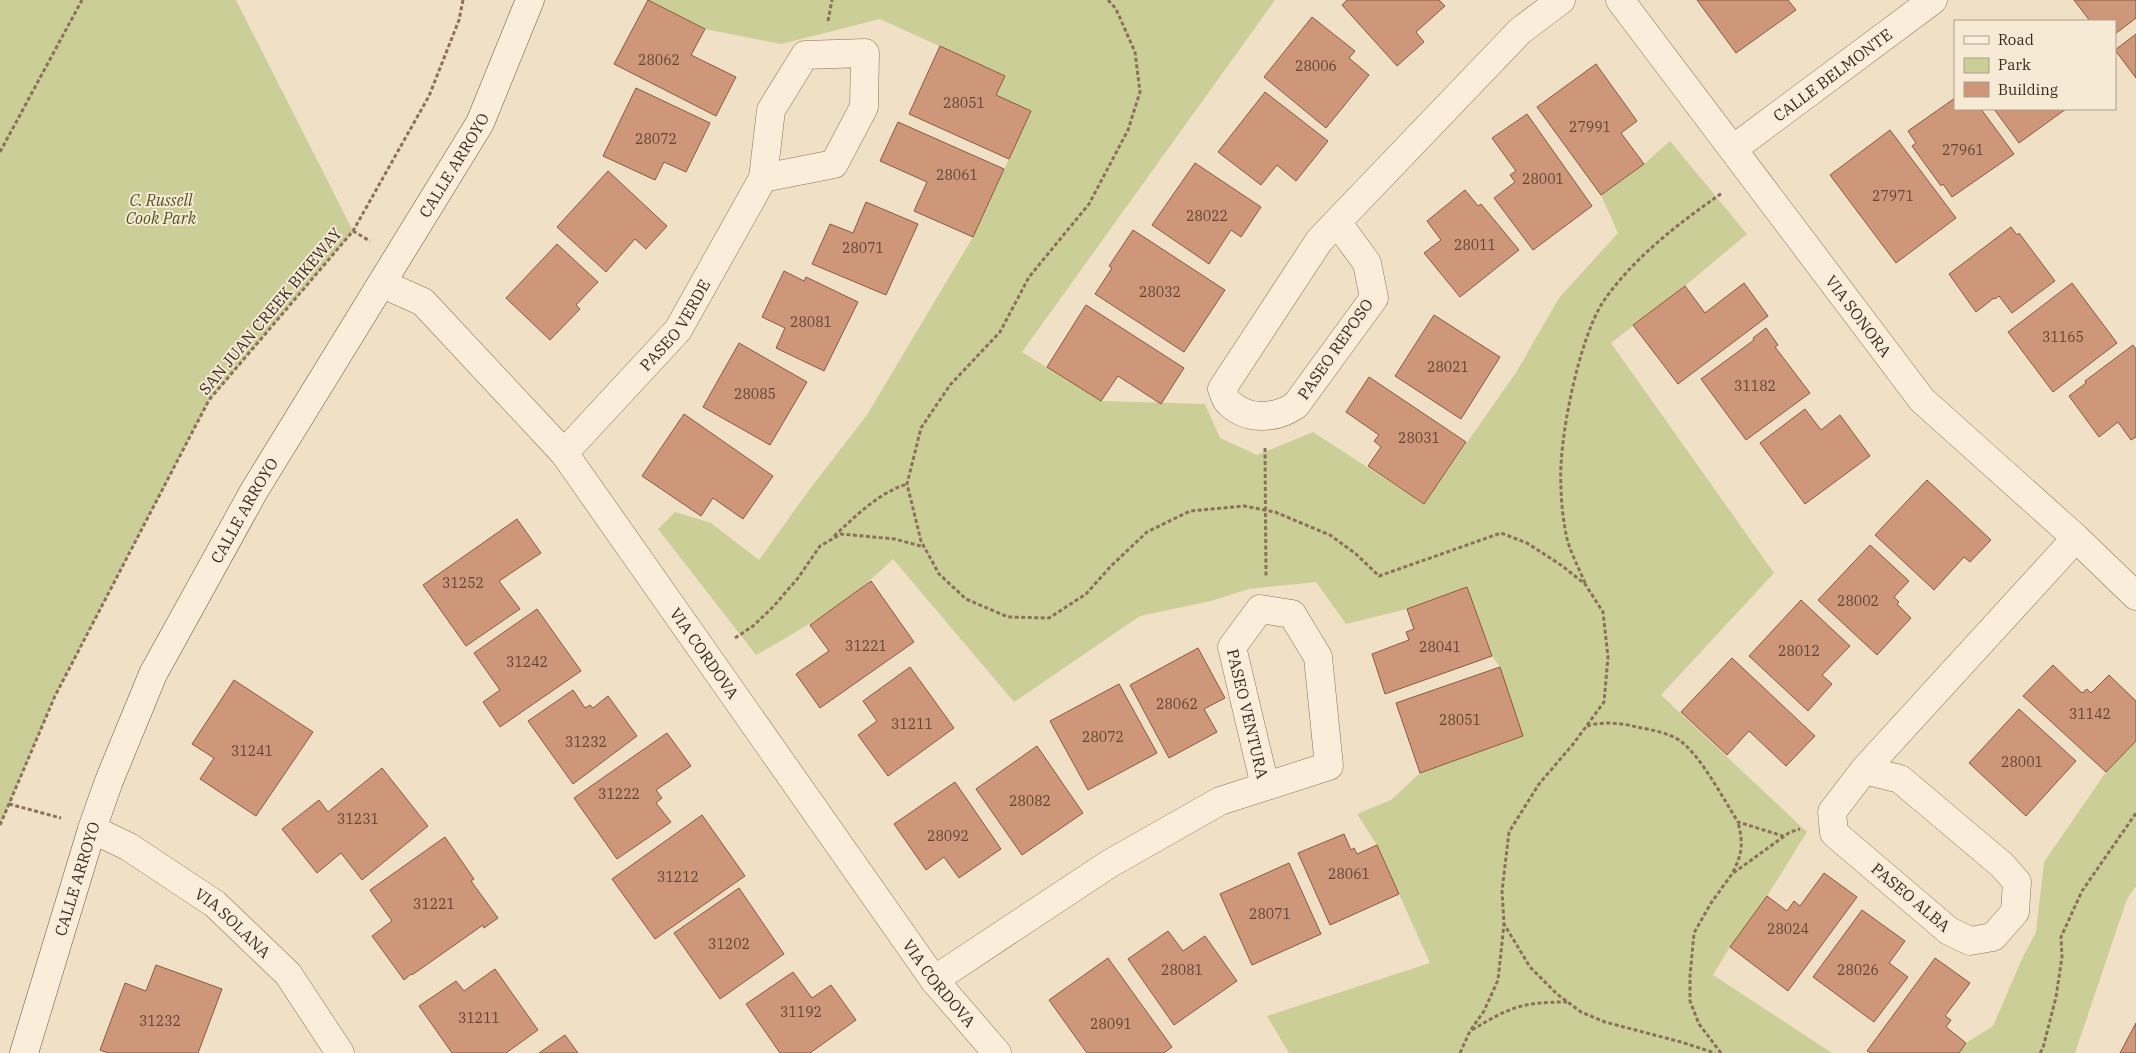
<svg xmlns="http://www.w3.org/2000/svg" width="2136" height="1053" font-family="'IBM Plex Serif',serif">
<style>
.green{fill:#ccce98}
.building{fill:#cf977a;stroke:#8b5840}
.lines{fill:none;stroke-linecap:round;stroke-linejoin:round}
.street-casing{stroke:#8b715a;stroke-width:29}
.secondary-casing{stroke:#6d523e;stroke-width:29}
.path{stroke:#8b715a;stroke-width:3;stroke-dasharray:4 2.5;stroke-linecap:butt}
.street{stroke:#faedd9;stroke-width:28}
.secondary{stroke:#faedd9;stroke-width:28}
.labels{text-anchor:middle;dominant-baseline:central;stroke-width:4;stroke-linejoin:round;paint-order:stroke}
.number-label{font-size:14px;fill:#604536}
.street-label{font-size:16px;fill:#3b2a1f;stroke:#f7ead5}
.park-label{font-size:16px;font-style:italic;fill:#4f5825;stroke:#f7ead5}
</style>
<rect width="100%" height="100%" fill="#f0e0c5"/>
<!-- green -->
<g class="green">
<polygon points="0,0 236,0 353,231 209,400 55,696 0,825"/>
<path d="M648 0H1275L1022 352 1101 401 1205 404 1220 438 1257 455 1313 432 1424 504 1517 371 1559 298 1618 233 1601 195 1644 164 1670 141 1747 234 1685 286 1611 343 1774 573 1661 695 1807 832 1767 896 1730 947 1713 975 1832 1053H1289L1267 1016 1430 963 1377 845 1357 814 1391 800 1420 773 1523 736 1500 667 1492 656 1467 587 1407 609 1346 624 1316 582 1249 589 1211 601 1140 616 1014 702 893 559C853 599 805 628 756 655L658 529 675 512 711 523 759 560 809 490 867 415 973 237 1031 111 996 95 1005 76 880 19 781 44 705 29Z"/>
<polygon points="2136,741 2136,886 2127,899 2075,1053 1959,1053 1966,1043 1993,1026 2021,961 2036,932 2044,862 2106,772"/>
</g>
<!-- building -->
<g class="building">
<polygon points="648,0 705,29 691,55 736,77 716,116 614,64"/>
<polygon points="1347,0 1439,0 1445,6 1416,32 1424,42 1397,66 1342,5"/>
<polygon points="1697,0 1788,0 1796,10 1736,53"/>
<polygon points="2074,0 2136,0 2136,18 2115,34 2115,21 2090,21"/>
<polygon points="1312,17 1355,51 1349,58 1369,75 1326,128 1264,77"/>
<polygon points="2136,34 2136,78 2115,50"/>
<polygon points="940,46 1005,76 996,95 1031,111 1009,159 909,114"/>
<polygon points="1596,64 1637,121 1621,133 1644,164 1601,195 1537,107"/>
<polygon points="636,88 710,123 686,172 664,162 655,180 603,156"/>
<polygon points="1265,92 1328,141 1296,181 1277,165 1261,185 1218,152"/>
<polygon points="1955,98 1955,109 1981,109 2014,154 1952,197 1943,184 1941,186 1912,146 1916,143 1908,131"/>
<polygon points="1994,109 2066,109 2019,143"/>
<polygon points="1527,114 1592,206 1533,250 1494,198 1515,182 1510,175 1516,171 1492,138"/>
<polygon points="898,122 1004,169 973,237 914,211 927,182 880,161"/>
<polygon points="1890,130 1956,218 1896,263 1830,175"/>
<polygon points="1195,163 1261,207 1241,237 1231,230 1209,264 1152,225"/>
<polygon points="608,171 667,226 646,249 635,239 606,272 557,227"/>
<polygon points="1465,190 1478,206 1481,204 1519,250 1460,297 1424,253 1441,240 1427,221"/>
<polygon points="866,202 918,224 886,295 812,264 830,224 853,233"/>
<polygon points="2011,227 2017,235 2019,233 2055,281 2012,313 1999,296 1995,299 1994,298 1976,312 1949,274"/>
<polygon points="1133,230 1225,290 1184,352 1095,294 1112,268 1109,266"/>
<polygon points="557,244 598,282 576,305 580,309 550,340 506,298"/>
<polygon points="784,271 804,281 806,277 858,302 824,371 776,348 785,328 762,317"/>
<polygon points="1744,283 1768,316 1678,384 1633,325 1685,286 1705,313"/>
<polygon points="2072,283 2117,343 2053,392 2008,332"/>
<polygon points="1086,305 1184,368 1161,404 1118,376 1101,401 1047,367"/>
<polygon points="1434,315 1500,357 1461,419 1395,376"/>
<polygon points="1766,328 1778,345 1775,347 1810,393 1746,440 1701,379 1754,340 1753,338"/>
<polygon points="739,343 807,382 770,445 703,407"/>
<polygon points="2133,345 2136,349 2136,437 2131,440 2118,422 2099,437 2069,396 2086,383 2085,381"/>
<polygon points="1369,377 1466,442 1424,504 1368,466 1381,447 1374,441 1379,435 1346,412"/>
<polygon points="1805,409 1821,430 1840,415 1870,456 1805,504 1760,443"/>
<polygon points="684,414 773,476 743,519 713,498 701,516 642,476"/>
<polygon points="1927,480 1991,540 1970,562 1964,557 1934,590 1875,535"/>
<polygon points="517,519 541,553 499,581 520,609 466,646 423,585"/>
<polygon points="1870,545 1909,581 1894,597 1899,602 1897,604 1911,618 1877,655 1818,600"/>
<polygon points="871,581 914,642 820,708 796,674 829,651 810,625"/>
<polygon points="1467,587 1492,656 1385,694 1372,654 1409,640 1406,632 1414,629 1407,609"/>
<polygon points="1801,600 1850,646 1822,675 1832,684 1808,711 1749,656"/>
<polygon points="537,609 581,671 500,727 483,702 500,690 474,653"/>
<polygon points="1198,648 1225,698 1204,709 1217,732 1169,758 1130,685"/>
<polygon points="1732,658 1815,736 1786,766 1749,731 1727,755 1681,712"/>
<polygon points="2053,665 2082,693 2087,689 2091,693 2109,675 2136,701 2136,741 2106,772 2023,696"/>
<polygon points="910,667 954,728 888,776 858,735 877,721 863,701"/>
<polygon points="1500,667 1523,736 1420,773 1396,703"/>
<polygon points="234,680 313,732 256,816 200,779 214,758 192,744"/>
<polygon points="1119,684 1157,753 1088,790 1050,721"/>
<polygon points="573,690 585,708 590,705 593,708 608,696 637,736 573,784 528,721"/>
<polygon points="2019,709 2076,761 2026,816 1969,763"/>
<polygon points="667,733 691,766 656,790 662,798 656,803 671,822 617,859 574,798"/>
<polygon points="1037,746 1083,813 1022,855 976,789"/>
<polygon points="382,768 428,826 362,880 341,853 317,873 282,829 319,800 328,812"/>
<polygon points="955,782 1001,849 959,878 944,857 926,870 894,824"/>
<polygon points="702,815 745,876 655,939 612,879"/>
<polygon points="1344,834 1351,850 1354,848 1357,854 1377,845 1399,894 1330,925 1298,853"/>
<polygon points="445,837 474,879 471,881 498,918 484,928 483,925 412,975 411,974 404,980 372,936 392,921 370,890"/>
<polygon points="1289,863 1321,934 1252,965 1220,894"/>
<polygon points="1824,873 1857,897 1788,991 1730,947 1767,896 1787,911 1794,901 1800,906"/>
<polygon points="739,888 784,954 720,999 674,933"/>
<polygon points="1862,910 1905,941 1889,963 1908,977 1874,1022 1813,977"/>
<polygon points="1168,931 1183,951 1205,936 1237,981 1174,1025 1128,959"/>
<polygon points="1108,958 1172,1047 1164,1053 1087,1053 1049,1000"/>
<polygon points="1935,958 1970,983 1945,1016 1951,1020 1946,1027 1966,1043 1959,1053 1871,1053 1867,1051"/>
<polygon points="156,965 222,989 198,1053 108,1053 100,1050 125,983 146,991"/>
<polygon points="495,969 538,1030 506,1053 452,1053 419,1006 456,981 464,991"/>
<polygon points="793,972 812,998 831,985 856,1020 810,1053 780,1053 746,1004"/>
<polygon points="2136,1023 2136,1053 2120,1053"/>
<polygon points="565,1035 578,1053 539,1053"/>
</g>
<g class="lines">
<!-- street casing -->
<g class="street-casing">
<g id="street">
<path id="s1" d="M1620 0 1922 400 2076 538 2136 596"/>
<path id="s2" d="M1733 149 1933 0"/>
<path d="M1337 222 1367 263 1374 298 1296 405C1276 419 1248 421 1229 403 1225 400 1224 393 1222 389L1319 241 1337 222 1520 31 1561 0"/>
<path id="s3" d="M383 284 423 302 564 453 934 980 997 1053"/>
<path id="s4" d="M564 453 678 330 763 178 771 110 805 55 865 53 864 107 834 164 763 178"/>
<polyline points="1864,770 1900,779 2002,865 2017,882 2015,912 1993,937 1970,941 1949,931 1834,833 1832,812 1864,770 2076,538"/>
<path id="s5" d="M92 829 129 847 215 904 288 974 340 1053"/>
<path id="s6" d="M934 980 1109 864 1220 801 1329 766 1318 657 1292 614 1260 609 1232 647 1265 786"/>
</g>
</g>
<!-- secondary casing -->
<g class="secondary-casing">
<g id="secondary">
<path id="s7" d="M24 1053 92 829 109 781 153 674 254 491 480 123 530 0"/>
</g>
</g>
<!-- path -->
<g class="path">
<polyline points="1108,0 1116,9 1135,52 1140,92 1128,130 1089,204 1029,277 1000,332 950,385 921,428 907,484 921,541 939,574 966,599 1008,617 1049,618 1086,594 1111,566 1147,532 1190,511 1244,506 1275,512 1330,535 1356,554 1379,576 1501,533 1527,543 1561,565 1585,584 1603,612 1608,657 1604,702 1574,743 1539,784 1509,832 1502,891 1504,924 1530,967 1557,994 1581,1012 1605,1022 1681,1042 1715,1053"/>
<polyline points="828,21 832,0"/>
<polyline points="0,152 82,0"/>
<polyline points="353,231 370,241"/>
<polyline points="1265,448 1266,577"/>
<path d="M834 536C856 516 878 493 907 484"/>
<path d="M1585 583C1579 568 1569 550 1566 534 1563 518 1561 501 1561 485 1558 441 1579 339 1603 302 1633 258 1679 223 1722 193"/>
<polyline points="735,638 753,626 773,607 798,578 820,546 841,534 895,539 924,547"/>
<path d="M1587 726C1603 721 1621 723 1637 727 1652 730 1671 733 1683 743 1703 760 1724 800 1738 822L1783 836"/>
<polyline points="9,804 61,818"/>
<polyline points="0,825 55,696 209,400 353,231 429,96 459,20 463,0"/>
<path d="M1733 872C1743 852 1743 843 1738 822"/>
<path d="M1472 1030C1510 1007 1522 1002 1567 1002"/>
<polyline points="1460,1053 1470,1031 1484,1011 1498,980 1504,924"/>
<polyline points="1721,1053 1699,1024 1690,1001 1690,976 1694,933 1711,903 1732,874 1790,832 1800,829"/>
<polyline points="2040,1053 2043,1048 2056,997 2062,957 2061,937 2082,891 2136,813"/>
</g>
<!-- street -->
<use href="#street" class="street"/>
<!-- secondary -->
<use href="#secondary" class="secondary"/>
</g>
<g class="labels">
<!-- number labels -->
<g class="number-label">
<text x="659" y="60">28062</text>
<text x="1316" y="66">28006</text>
<text x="964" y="103">28051</text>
<text x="1590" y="127">27991</text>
<text x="656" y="139">28072</text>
<text x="1963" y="150">27961</text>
<text x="957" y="175">28061</text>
<text x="1543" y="179">28001</text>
<text x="1893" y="196">27971</text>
<text x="1207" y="216">28022</text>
<text x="1475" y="245">28011</text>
<text x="863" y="248">28071</text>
<text x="1160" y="292">28032</text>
<text x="811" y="322">28081</text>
<text x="2063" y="337">31165</text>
<text x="1448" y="367">28021</text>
<text x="1755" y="386">31182</text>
<text x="755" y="394">28085</text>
<text x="1419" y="438">28031</text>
<text x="463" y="583">31252</text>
<text x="1858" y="601">28002</text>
<text x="866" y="646">31221</text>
<text x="1440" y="647">28041</text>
<text x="1799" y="651">28012</text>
<text x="527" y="662">31242</text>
<text x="1177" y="704">28062</text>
<text x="2090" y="714">31142</text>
<text x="1460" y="720">28051</text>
<text x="912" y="724">31211</text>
<text x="1103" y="737">28072</text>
<text x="586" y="742">31232</text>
<text x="252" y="751">31241</text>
<text x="2022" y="762">28001</text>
<text x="619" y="794">31222</text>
<text x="1030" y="801">28082</text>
<text x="358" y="819">31231</text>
<text x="948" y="836">28092</text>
<text x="1349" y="874">28061</text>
<text x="678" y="877">31212</text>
<text x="434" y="904">31221</text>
<text x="1270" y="914">28071</text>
<text x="1788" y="929">28024</text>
<text x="729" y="944">31202</text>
<text x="1182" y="970">28081</text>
<text x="1858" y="970">28026</text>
<text x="801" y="1012">31192</text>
<text x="479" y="1018">31211</text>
<text x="160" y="1021">31232</text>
<text x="1111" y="1024">28091</text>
</g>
<!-- street labels -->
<g class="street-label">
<text stroke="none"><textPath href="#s2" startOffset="124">CALLE BELMONTE</textPath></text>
<text stroke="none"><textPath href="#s7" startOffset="992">CALLE ARROYO</textPath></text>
<text transform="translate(270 311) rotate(-50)">SAN JUAN CREEK BIKEWAY</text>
<text stroke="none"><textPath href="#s1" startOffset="396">VIA SONORA</textPath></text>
<text stroke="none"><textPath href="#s4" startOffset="170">PASEO VERDE</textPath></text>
<text transform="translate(1335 349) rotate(-55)">PASEO REPOSO</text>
<text stroke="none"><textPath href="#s7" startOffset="588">CALLE ARROYO</textPath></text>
<text stroke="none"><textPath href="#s3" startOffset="495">VIA CORDOVA</textPath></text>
<text stroke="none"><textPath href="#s6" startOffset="760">PASEO VENTURA</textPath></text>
<text stroke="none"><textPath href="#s7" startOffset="182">CALLE ARROYO</textPath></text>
<text transform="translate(1911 897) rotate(40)">PASEO ALBA</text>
<text stroke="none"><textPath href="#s5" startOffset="170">VIA SOLANA</textPath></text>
<text stroke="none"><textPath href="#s3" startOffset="900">VIA CORDOVA</textPath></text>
</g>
<!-- park labels -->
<g class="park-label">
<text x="161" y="200">C. Russell<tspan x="161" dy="18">Cook Park</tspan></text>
</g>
</g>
<!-- legend -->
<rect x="1954" y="20" width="162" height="90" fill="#f7ead5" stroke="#ac9d8c"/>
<rect x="1964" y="36" width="25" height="8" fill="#faedd9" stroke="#ac9d8c"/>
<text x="1998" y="45" font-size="15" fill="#3b2a1f">Road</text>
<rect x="1964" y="58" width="25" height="15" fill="#ccce98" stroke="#ac9d8c"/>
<text x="1998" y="70" font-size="15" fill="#3b2a1f">Park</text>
<rect x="1964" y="82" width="25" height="15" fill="#cf977a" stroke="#ac9d8c"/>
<text x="1998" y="95" font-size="15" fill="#3b2a1f">Building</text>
</svg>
